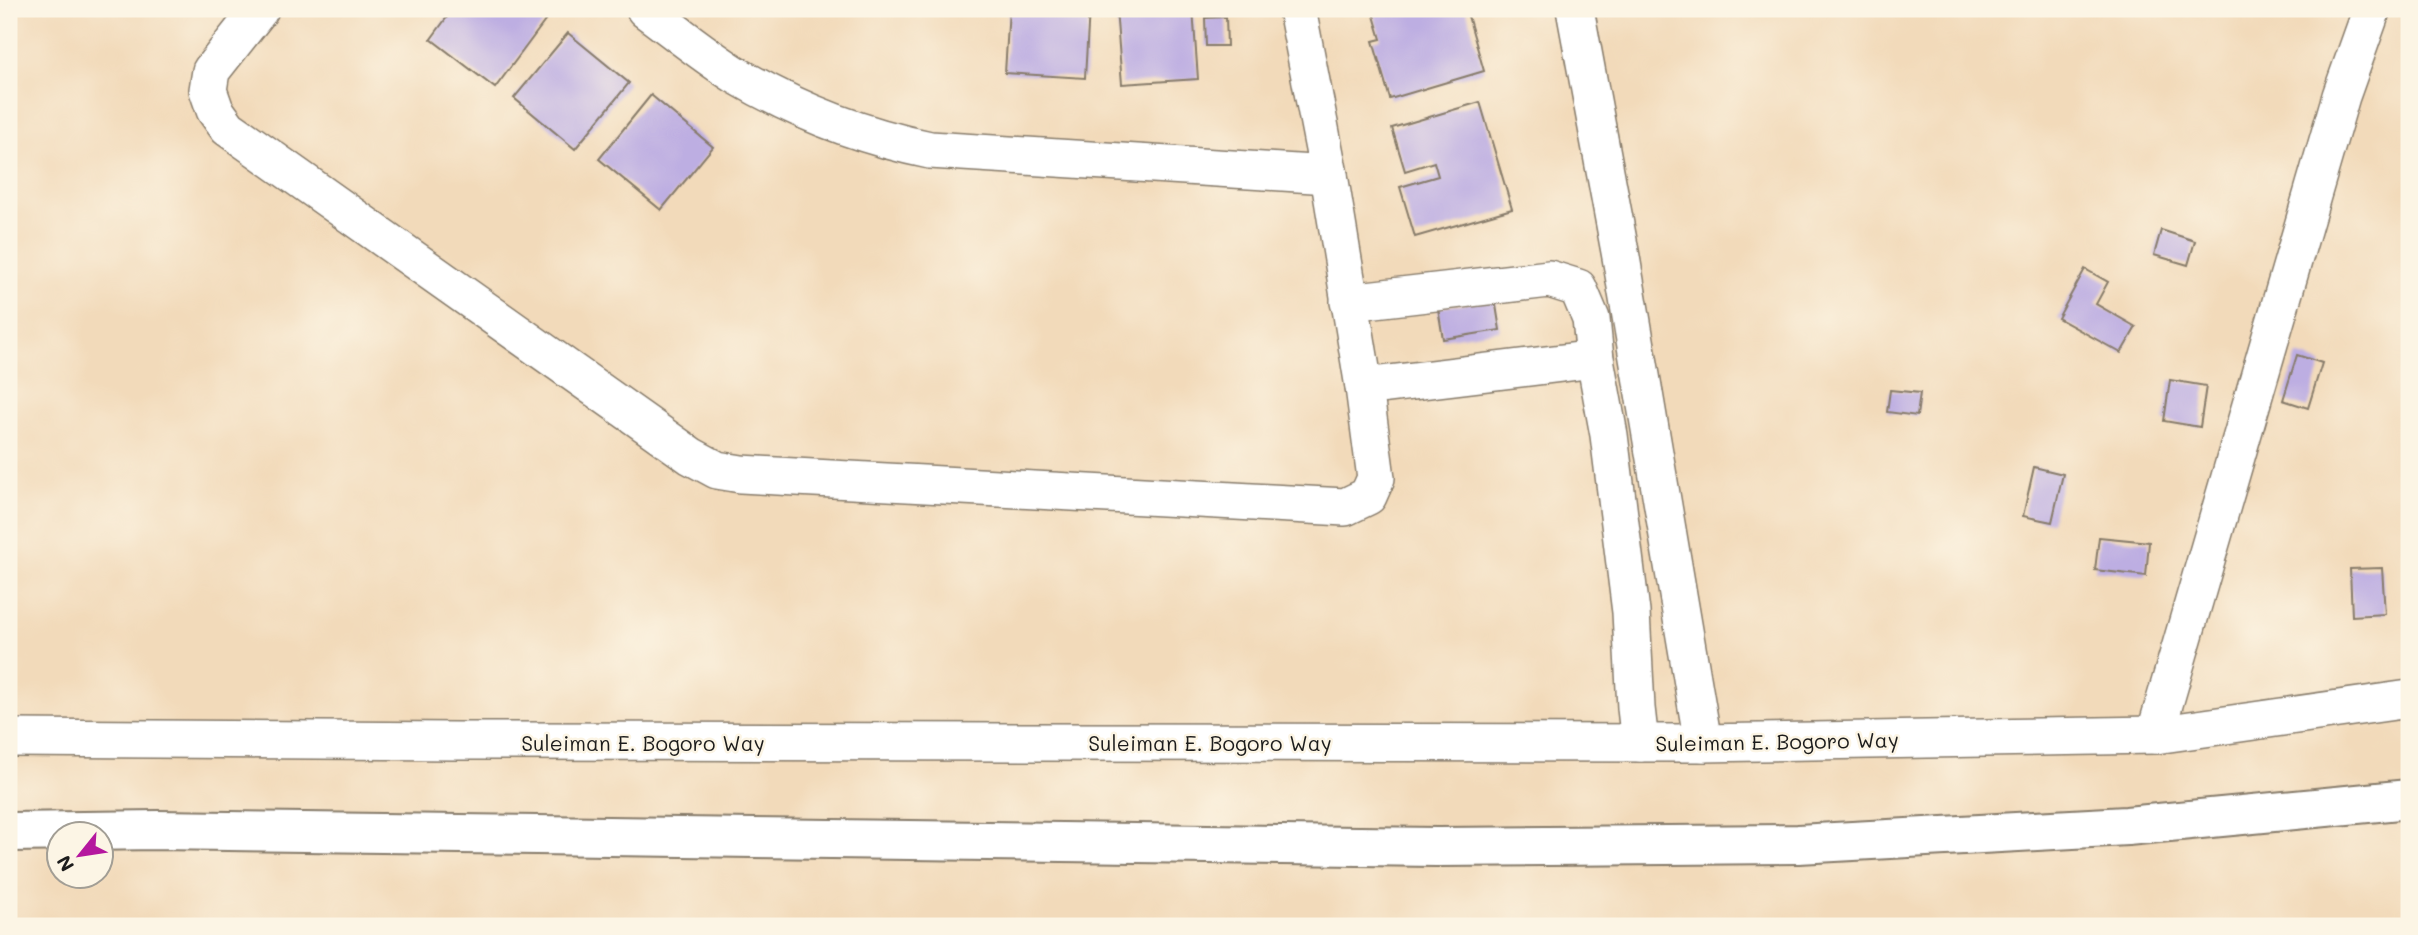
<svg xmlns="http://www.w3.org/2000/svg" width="2418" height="935" font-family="Mali,sans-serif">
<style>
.building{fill:#bdaee2}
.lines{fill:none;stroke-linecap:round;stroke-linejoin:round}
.minor-casing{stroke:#877b6b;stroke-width:40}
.major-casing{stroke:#877b6b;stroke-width:42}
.minor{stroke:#fff;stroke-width:37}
.major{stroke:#fff;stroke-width:38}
.labels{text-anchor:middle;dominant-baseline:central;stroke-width:5;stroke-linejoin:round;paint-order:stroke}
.street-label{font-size:21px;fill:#1c1c1c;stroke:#fcf5e5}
</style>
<rect width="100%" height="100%" fill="#fcf5e5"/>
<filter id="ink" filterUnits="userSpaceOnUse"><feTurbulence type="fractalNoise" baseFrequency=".0143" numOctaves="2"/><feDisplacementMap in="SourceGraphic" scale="14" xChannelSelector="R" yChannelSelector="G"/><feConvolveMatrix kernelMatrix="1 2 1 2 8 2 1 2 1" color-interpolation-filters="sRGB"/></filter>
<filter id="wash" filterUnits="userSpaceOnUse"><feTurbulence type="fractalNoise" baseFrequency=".00686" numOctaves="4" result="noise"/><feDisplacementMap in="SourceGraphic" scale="28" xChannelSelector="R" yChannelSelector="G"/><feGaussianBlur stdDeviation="1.57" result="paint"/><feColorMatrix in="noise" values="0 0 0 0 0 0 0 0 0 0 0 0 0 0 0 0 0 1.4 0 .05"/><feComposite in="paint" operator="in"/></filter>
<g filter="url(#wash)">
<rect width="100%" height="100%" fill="#f2daba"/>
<g id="blocks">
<!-- building -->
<g class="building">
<polygon points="453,9 529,9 545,21 495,88 431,39"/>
<polygon points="1009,9 1089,9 1085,78 1005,73"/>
<polygon points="1116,9 1193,9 1198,79 1122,84"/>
<polygon points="1372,9 1466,9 1484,71 1390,99 1373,41 1381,39"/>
<polygon points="1226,17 1227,46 1206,46 1205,18"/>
<polygon points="568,33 629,83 575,149 514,98"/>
<polygon points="651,95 713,147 661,210 599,159"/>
<polygon points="1480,102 1512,209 1415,237 1400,187 1438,176 1434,162 1405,171 1392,128"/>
<polygon points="2161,230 2195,241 2188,265 2154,255"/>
<polygon points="2085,269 2108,282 2096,304 2136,327 2121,353 2058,318"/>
<polygon points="1495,299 1500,330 1443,339 1438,308"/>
<polygon points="2297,355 2322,363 2308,408 2283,400"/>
<polygon points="2170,380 2206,386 2200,427 2164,421"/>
<polygon points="1890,390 1920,393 1917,416 1887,412"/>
<polygon points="2034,467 2063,474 2052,522 2023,516"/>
<polygon points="2099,537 2149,542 2146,576 2095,570"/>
<polygon points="2382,568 2385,614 2352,616 2350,569"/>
</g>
</g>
</g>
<g filter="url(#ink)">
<use href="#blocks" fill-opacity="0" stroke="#877b6b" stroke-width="2"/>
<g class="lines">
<!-- minor casing -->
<g class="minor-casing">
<g id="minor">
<polyline points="260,9 211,71 208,90 215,110 228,128 691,456 717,470 741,474 1345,507 1368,496 1376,478 1364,387 1329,175 1297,9"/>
<path d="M645 9C675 31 704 55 736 75 797 111 861 136 930 150L1329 175"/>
<polyline points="1575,9 1621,257 1703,743"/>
<polyline points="1349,302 1549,279 1578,288 1591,319 1595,359 1609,435 1631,612 1636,708 1640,743"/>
<polyline points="1364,387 1595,359"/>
<polyline points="2155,735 2341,96 2372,9"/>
<polyline points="9,738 457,741 1703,743 2155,735 2409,699"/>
</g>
</g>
<!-- major casing -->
<g class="major-casing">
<polyline id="major" points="9,832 158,830 1437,847 1798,844 2127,826 2409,799"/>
</g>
<!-- minor -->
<use href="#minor" class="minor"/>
<!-- major -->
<use href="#major" class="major"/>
</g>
</g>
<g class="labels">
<!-- street labels -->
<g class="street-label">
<text transform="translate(1777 741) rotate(-1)">Suleiman E. Bogoro Way</text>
<text x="643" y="742">Suleiman E. Bogoro Way</text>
<text x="1210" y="742">Suleiman E. Bogoro Way</text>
</g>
</g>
<!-- margin -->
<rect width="2418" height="935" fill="none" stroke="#fcf5e5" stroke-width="35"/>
<!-- north arrow -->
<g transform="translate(80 855) rotate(240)"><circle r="33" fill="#fcf5e5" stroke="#a29e95" stroke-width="2"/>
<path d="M0-5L12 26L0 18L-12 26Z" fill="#b5179e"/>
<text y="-10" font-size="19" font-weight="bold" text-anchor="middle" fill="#1c1c1c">N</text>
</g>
</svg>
